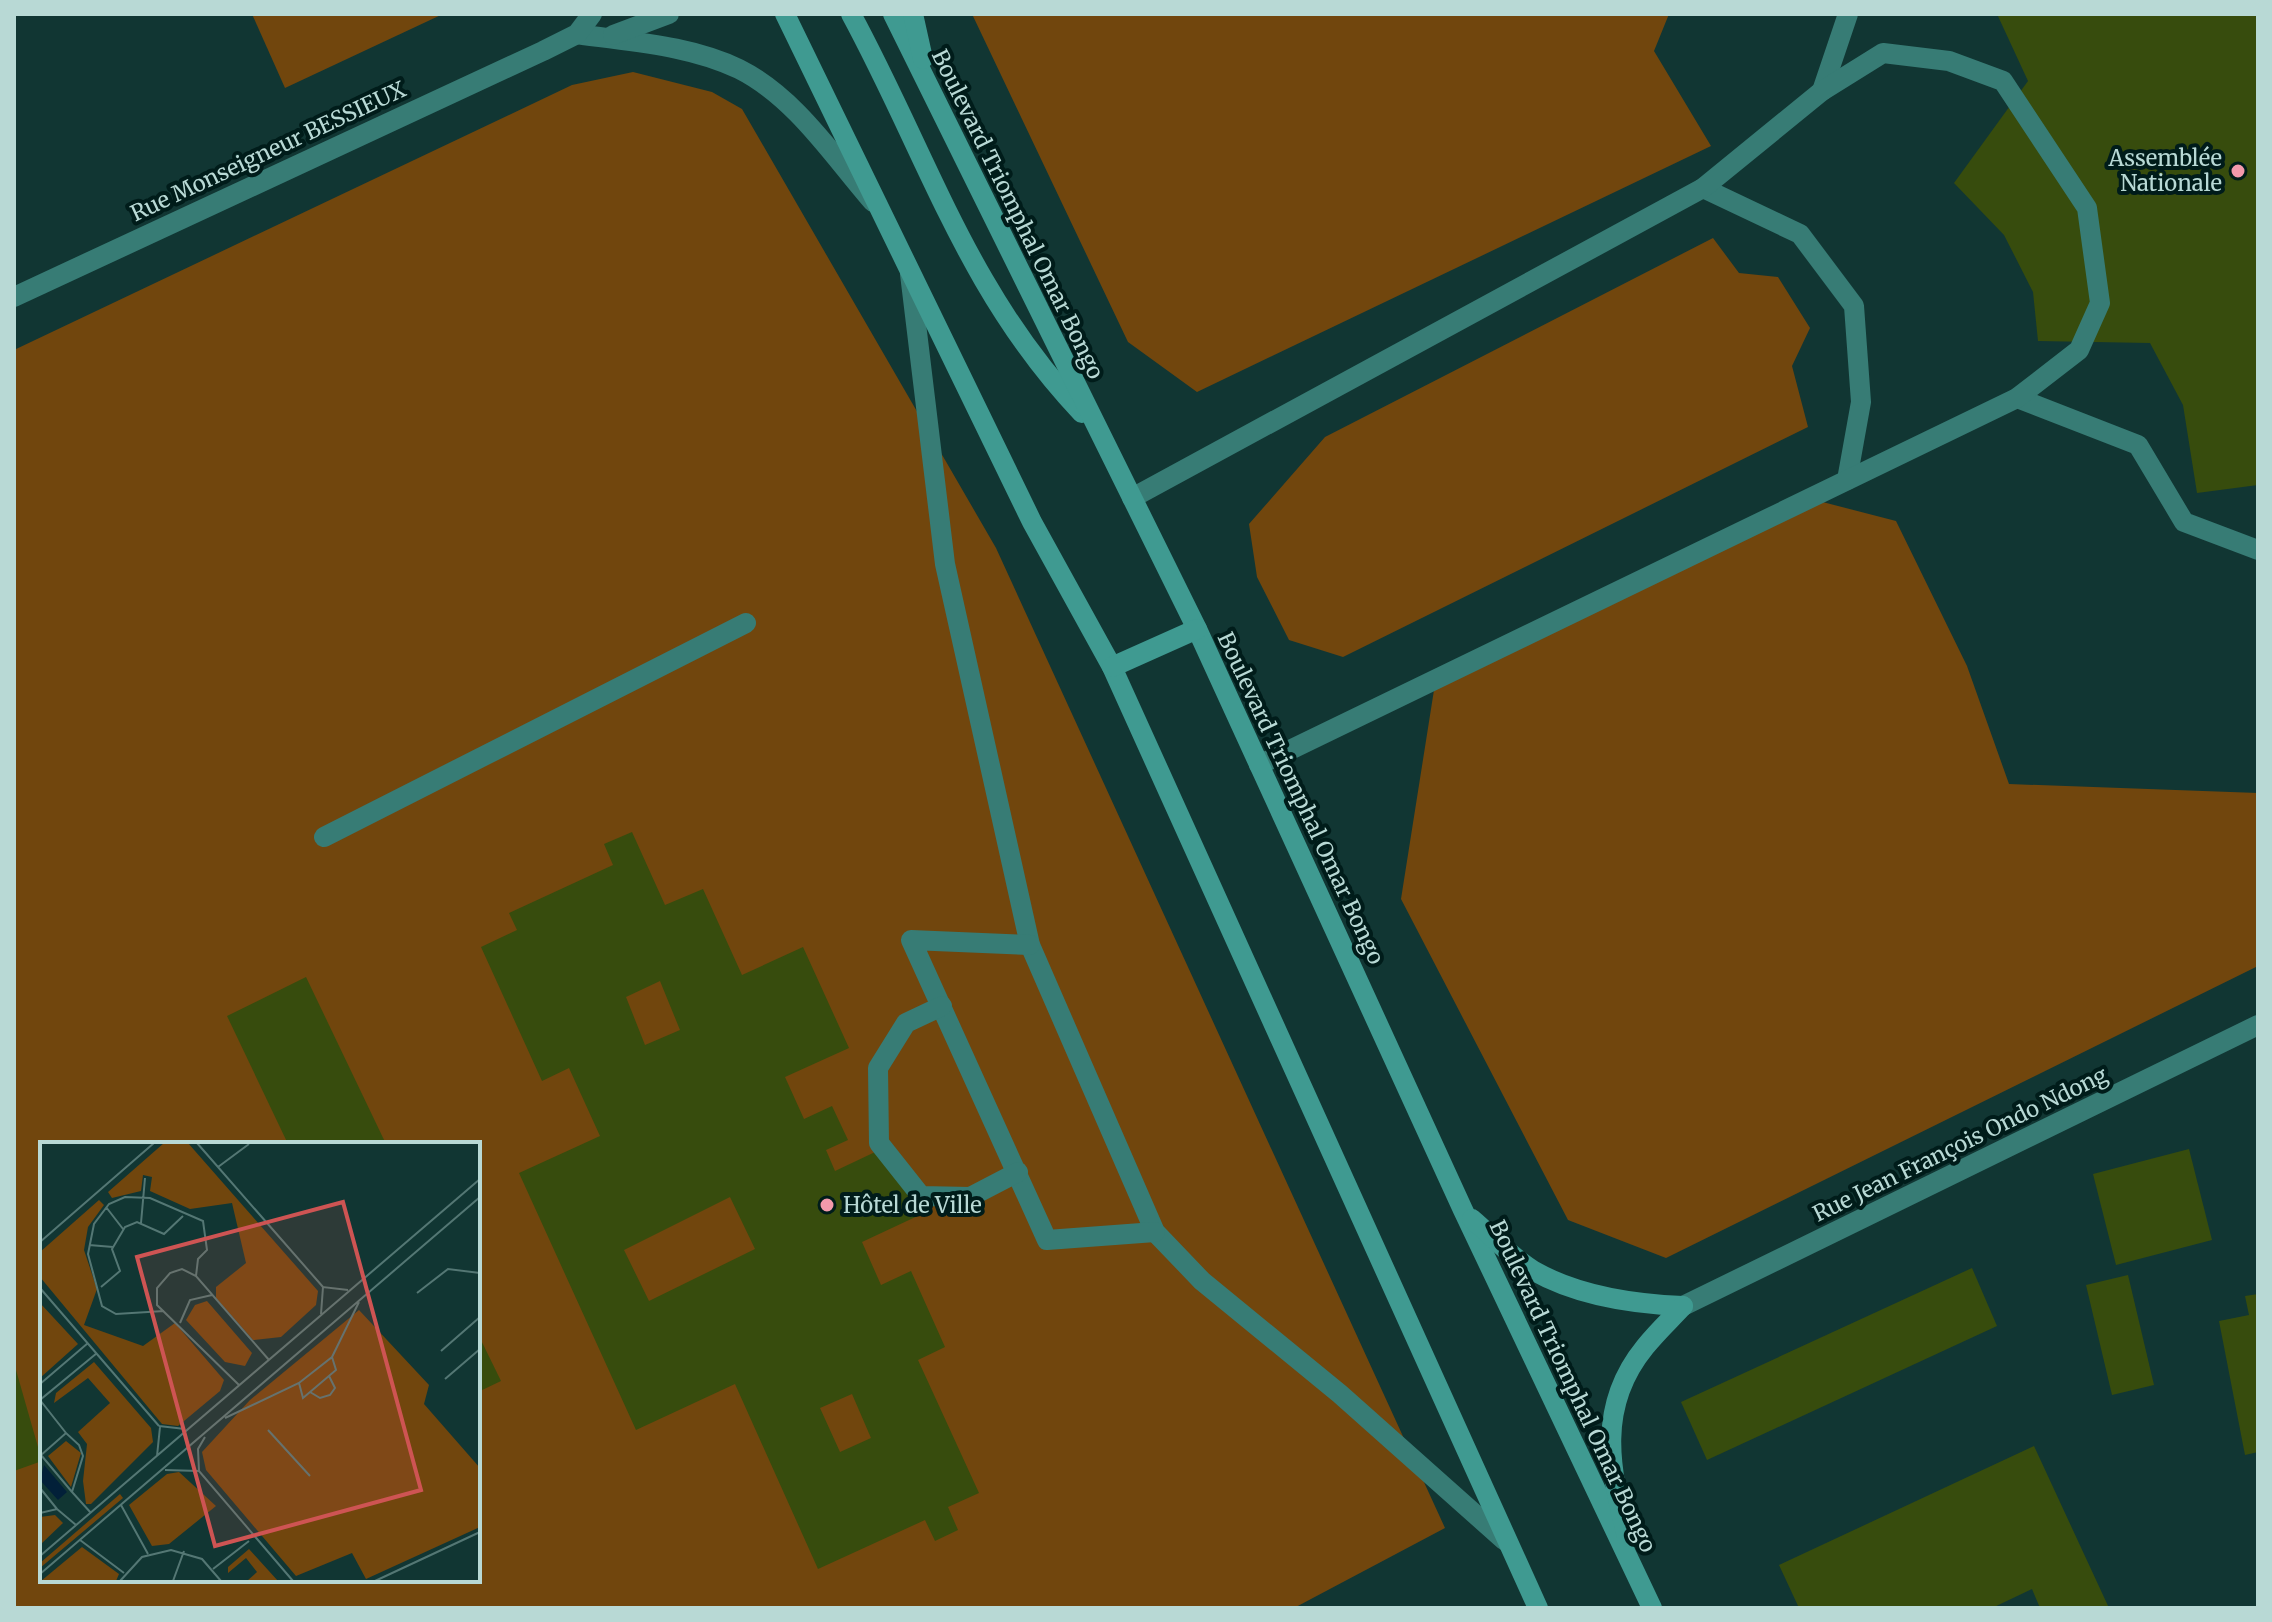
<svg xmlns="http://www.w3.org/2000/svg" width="2272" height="1622" font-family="Merriweather,serif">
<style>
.green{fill:#71460d;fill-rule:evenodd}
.building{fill:#374c0d;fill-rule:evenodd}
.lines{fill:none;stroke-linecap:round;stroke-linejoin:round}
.service{stroke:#377c75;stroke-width:20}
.minor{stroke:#377c75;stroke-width:20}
.tertiary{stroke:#377c75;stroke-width:20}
.primary{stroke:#3f9a91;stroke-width:20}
.poi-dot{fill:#f39aac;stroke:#001c1a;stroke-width:3}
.labels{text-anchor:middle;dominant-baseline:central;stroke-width:8;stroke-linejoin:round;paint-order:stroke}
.street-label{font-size:22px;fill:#b8d9d5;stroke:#001c1a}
.poi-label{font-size:22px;fill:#b8d9d5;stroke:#001c1a;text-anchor:end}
.inset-road{fill:none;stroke:#547774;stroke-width:2}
.view{fill:#ce5453;fill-opacity:0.15;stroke:#ce5453;stroke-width:4}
.inset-edge{fill:none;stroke:#b8d9d5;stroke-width:4}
</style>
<rect width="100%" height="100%" fill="#113633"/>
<!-- green -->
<g class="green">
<polygon points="252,14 443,14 285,88"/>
<polygon points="972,14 1669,14 1654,51 1711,146 1197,392 1128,342"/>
<path d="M633 72 712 92 742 109 996 548 1445 1528 1294 1608H14V350L572 85ZM42 1144H478V1580H42Z"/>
<polygon points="1713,238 1739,273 1778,277 1810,328 1792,366 1808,427 1343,657 1289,640 1257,577 1249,524 1325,437"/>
<polygon points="1811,499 1896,521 1967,666 2009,784 2258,793 2258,966 1666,1258 1568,1220 1401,899 1434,690"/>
</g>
<!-- building -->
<g class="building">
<polygon points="1997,14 2258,14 2258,485 2197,493 2183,405 2150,343 2038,341 2033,292 2004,235 1954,183 2028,81"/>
<path d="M632 832 665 905 703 889 742 975 803 947 849 1048 785 1077 804 1119 832 1106 848 1140 826 1150 835 1171 892 1144 924 1213 862 1242 881 1285 911 1271 945 1347 918 1360 979 1493 948 1507 958 1530 935 1541 925 1520 818 1569 735 1384 636 1430 519 1173 600 1136 569 1068 542 1081 481 947 517 930 509 913 613 865 604 844ZM660 981 680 1030 645 1045 626 997ZM730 1197 755 1249 649 1301 624 1250ZM852 1394 871 1438 840 1452 820 1408Z"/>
<polygon points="306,977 386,1144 288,1144 227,1016"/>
<polygon points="2189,1149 2212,1240 2116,1265 2093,1174"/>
<polygon points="1972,1268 1997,1326 1707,1460 1681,1402"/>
<polygon points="2128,1275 2154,1385 2112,1395 2086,1285"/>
<polygon points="2258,1294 2258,1452 2245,1455 2219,1321 2249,1315 2245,1296"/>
<polygon points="478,1334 501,1381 478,1392"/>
<polygon points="14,1363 42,1461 14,1471"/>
<polygon points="2034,1446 2109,1608 2040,1608 2032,1589 1992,1608 1799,1608 1779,1565"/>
</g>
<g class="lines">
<!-- service -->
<g class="service">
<polyline points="1822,91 1848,14"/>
<polyline points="1703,188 1800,234 1854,306 1861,402 1847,480"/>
<polyline points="910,274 945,564 1030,945 1155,1232 1202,1281 1340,1394 1504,1540"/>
<polyline points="2017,398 2138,445 2184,522 2258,550"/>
<polyline points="1132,498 1703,188 1822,91 1883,53 1949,61 2003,81 2087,208 2100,303 2079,350 2017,398 1259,765"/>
<polyline points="324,837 746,623"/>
<polyline points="1030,945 911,940 1047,1240 1155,1232"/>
<polyline points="942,1006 906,1023 878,1068 879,1143 921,1196 970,1197 1018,1172"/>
</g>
<!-- minor -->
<polyline class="minor" points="1683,1306 2258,1025"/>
<!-- tertiary -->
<g class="tertiary">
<path d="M577 34C631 42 689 45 739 69 795 97 833 156 873 202"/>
<polyline points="613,35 669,14"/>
<polyline points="14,297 543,51 577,34 592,14"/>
</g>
<!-- primary -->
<g class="primary">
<polyline points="785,14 1032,522 1112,667 1538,1608"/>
<path d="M851 14C928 156 967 292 1082 413"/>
<polyline points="893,14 1197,629 1463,1210 1652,1608"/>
<polyline points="913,14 923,59"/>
<polyline points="1112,667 1197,629"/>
<path d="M1472 1219C1492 1236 1511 1257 1534 1271 1578 1296 1633 1304 1683 1306"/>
<path d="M1627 1537C1610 1469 1596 1407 1645 1347 1657 1332 1671 1319 1683 1306"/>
</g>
</g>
<!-- markers -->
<g class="poi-dot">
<circle cx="2238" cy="171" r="8"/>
<circle cx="827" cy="1205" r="8"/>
</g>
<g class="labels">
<!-- street labels -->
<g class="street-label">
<text transform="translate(268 151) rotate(-25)">Rue Monseigneur BESSIEUX</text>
<text transform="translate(1018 214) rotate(64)">Boulevard Triomphal Omar Bongo</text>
<text transform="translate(1301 798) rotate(65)">Boulevard Triomphal Omar Bongo</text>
<text transform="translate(1960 1144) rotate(-26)">Rue Jean François Ondo Ndong</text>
<text transform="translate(1573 1386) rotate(65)">Boulevard Triomphal Omar Bongo</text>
</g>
<!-- poi labels -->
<g class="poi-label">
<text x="2222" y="158">Assemblée<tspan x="2222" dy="25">Nationale</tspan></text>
<text x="843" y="1205" text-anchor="start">Hôtel de Ville</text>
</g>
</g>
<!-- overview -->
<g transform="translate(40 1142)">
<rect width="440" height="440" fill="#113633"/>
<path d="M124 1H148L278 149 276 163 241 195 213 198 176 156V145L206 121 192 61 150 67 110 49 112 35 103 33 101 49 72 56 68 50ZM59 58 64 63 48 85 44 108 57 147 44 183 103 204 135 181 184 238 180 249 138 284 122 282 0 135V110ZM167 159 212 211 205 224 185 220 146 178 155 163ZM0 161 38 202 0 236ZM319 168 389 243 384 262 440 326V385L326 437 312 411 256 434 166 328 162 310 210 258ZM54 220 111 286 113 300 51 362H46L43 339 47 302 38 290 70 261 48 236 14 261 16 251ZM26 299 41 311 31 345 8 314ZM139 330 176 364 129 402 112 404 89 363 127 332ZM80 352 83 356 0 426V421ZM15 373 23 381 0 403V375ZM42 405 79 432 76 439H1ZM209 407 238 439H207L217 430 206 416 188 431V425Z" fill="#71460d"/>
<path d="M4 323 27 350 18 358 0 338Z" fill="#022039"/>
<path class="inset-road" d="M157 1 283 145M178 25 209 2M66 65 83 87M101 81 105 36M0 100 114 1M49 103 73 105M61 145 80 129 72 107 85 85 97 80 124 92 143 74M0 146 119 284M377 151 408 127 440 131M124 169 76 172 62 164 48 112 54 82 69 62 85 55 110 56 163 79 167 108 158 117 156 134M281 172 283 145 308 148M140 181 150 158 172 153M401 209 440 175M405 237 440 207M259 241 263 256 296 228 292 215M0 242 48 201M199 243 117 163V146L130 131 142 127 156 134 229 218M270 250 280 256 290 253 295 246 289 234M185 276 259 241 292 215 319 160M119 284 145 287M228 288 270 334M26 291 0 258 57 211M1 313 32 350M0 314 26 291 39 303 43 314 32 350 51 371M117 314 120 285M125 328 159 329 253 439M159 329 158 307 165 295M0 346 17 367M81 363 108 412M0 371 17 367 36 383M40 398 84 431M0 414 440 37M173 427 209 399M0 432 440 55M80 439 102 415 131 408 162 417 181 439M133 439 144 409M335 439 440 390"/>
<path class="view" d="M303 60 381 348 175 404 97 115Z"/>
<rect width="440" height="440" class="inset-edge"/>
</g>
<!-- border -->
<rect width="2272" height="1622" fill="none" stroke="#b8d9d5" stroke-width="32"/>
</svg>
